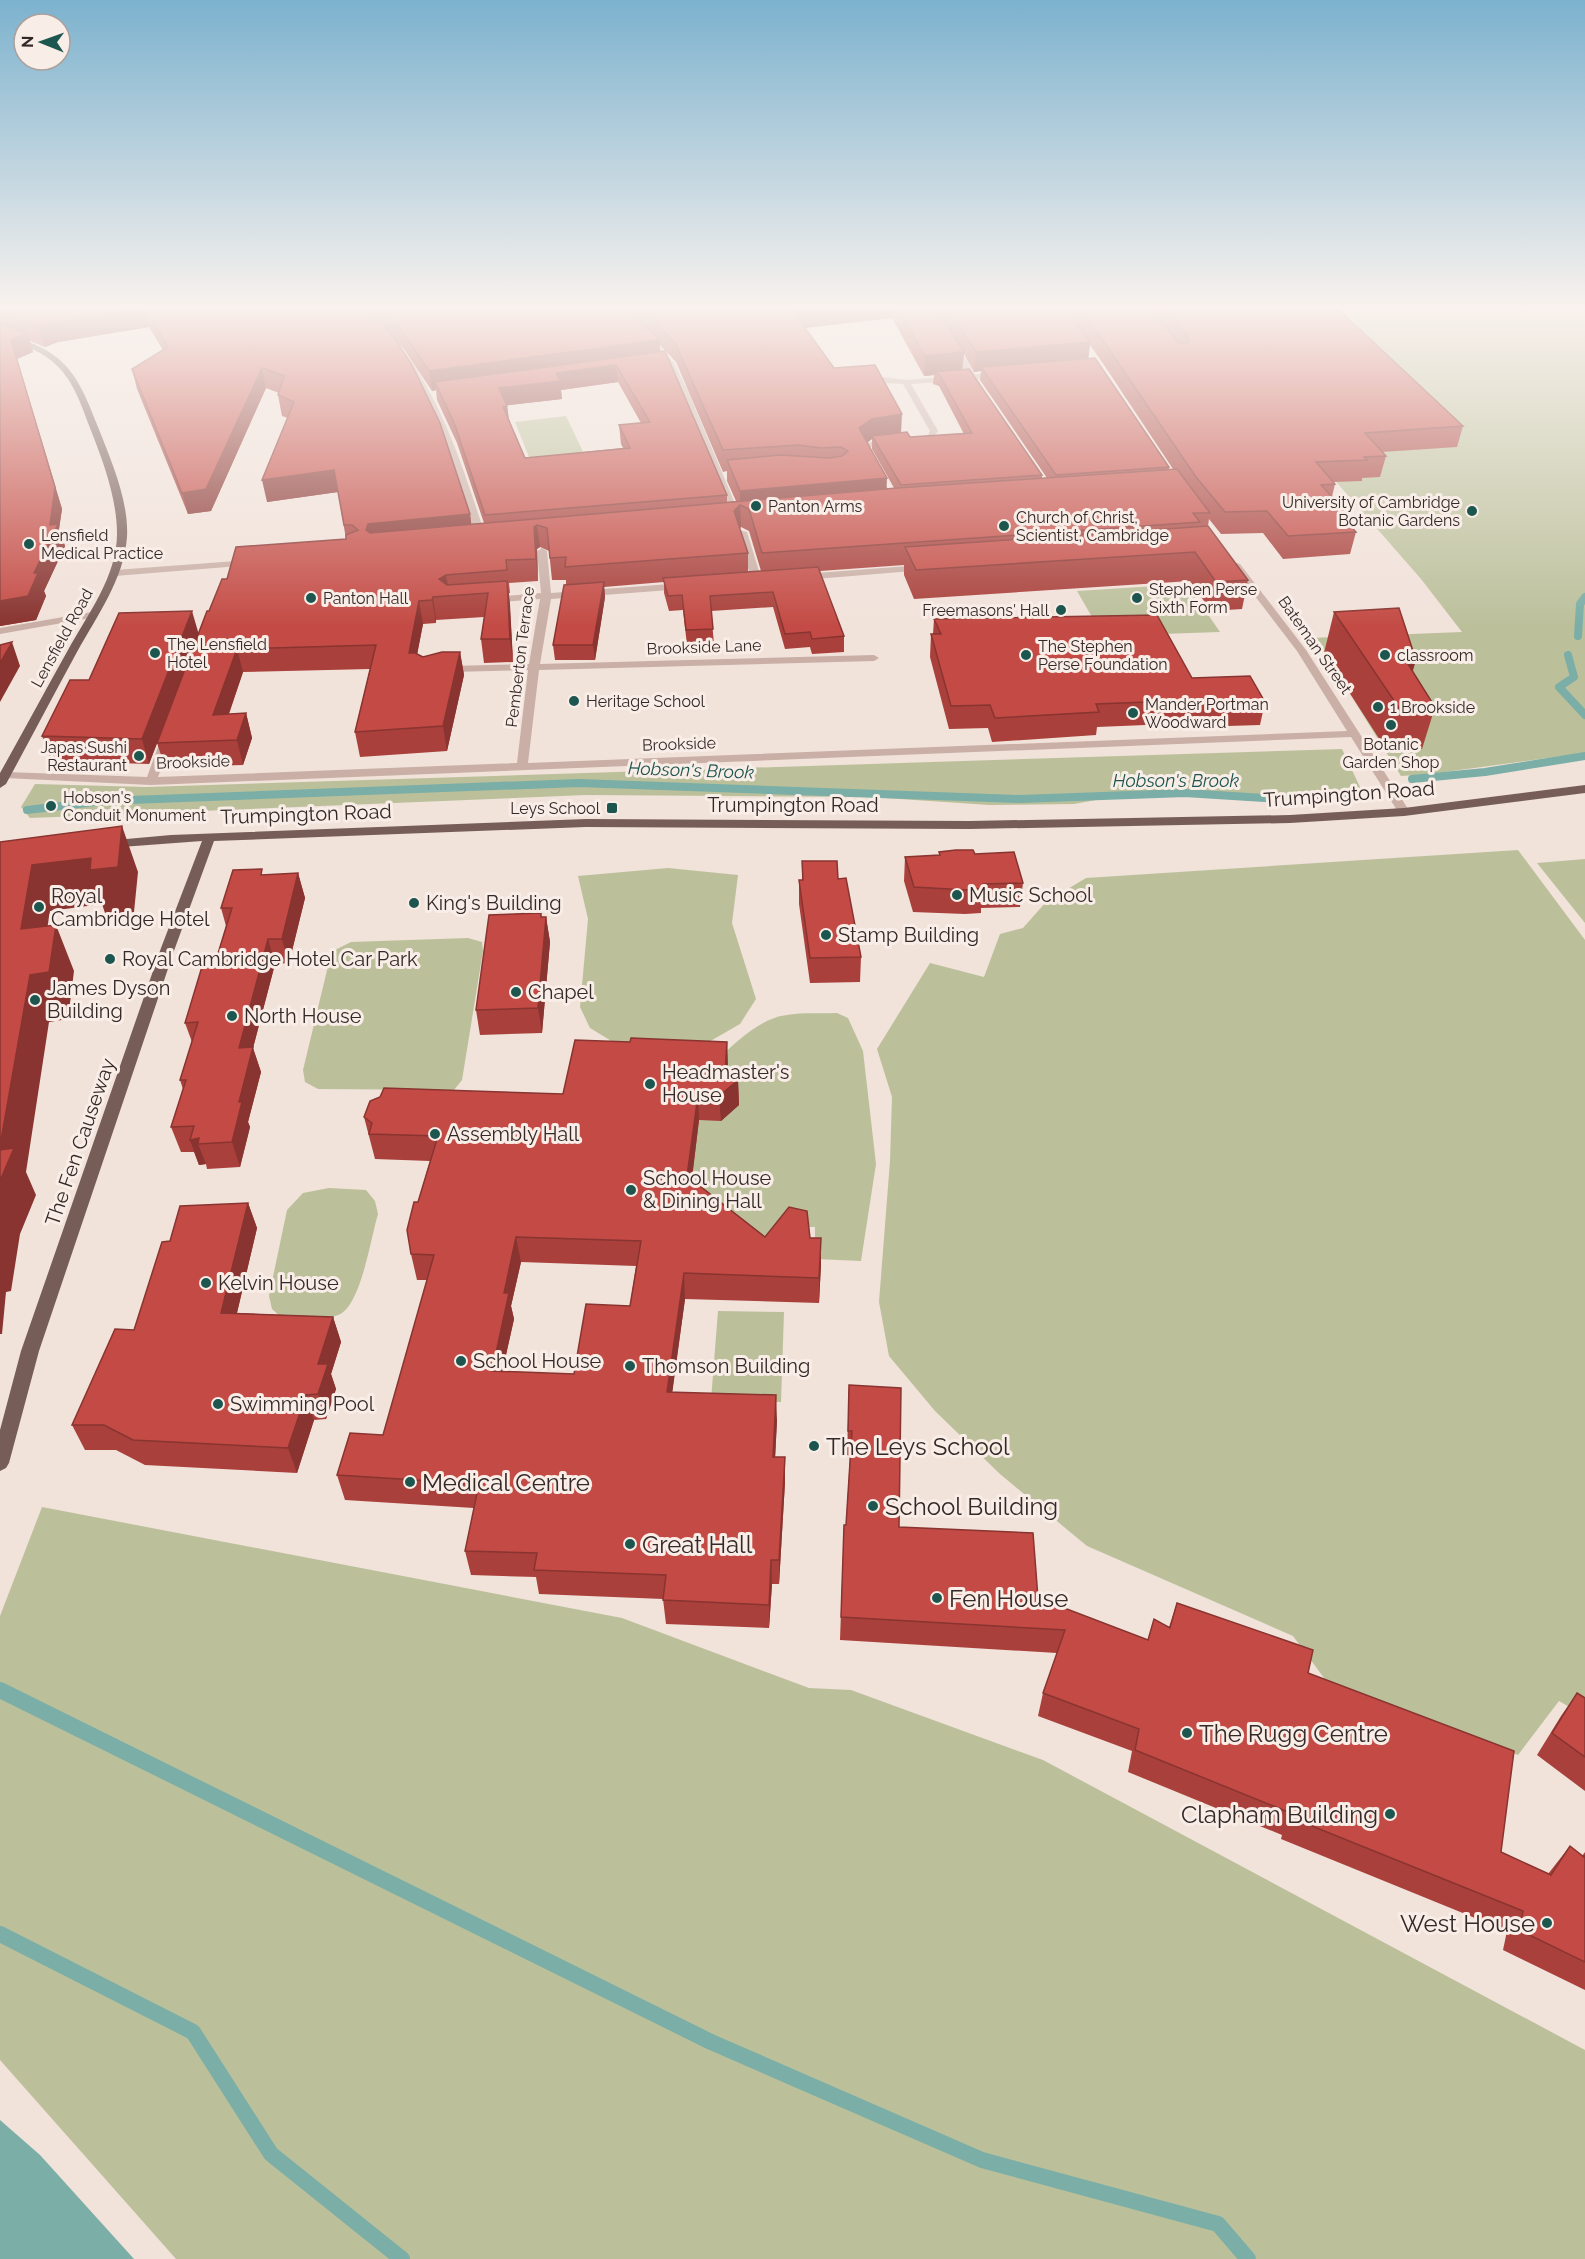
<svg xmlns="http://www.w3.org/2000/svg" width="1585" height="2259" font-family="Raleway,sans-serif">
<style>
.green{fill:#bbc09b}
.water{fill:#7aaea6}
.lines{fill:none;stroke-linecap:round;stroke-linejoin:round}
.stream-far1{stroke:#7aaea6;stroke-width:8}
.stream{stroke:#7aaea6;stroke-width:16}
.minor{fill:#c9afa6;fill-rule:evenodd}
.major{fill:#775d58;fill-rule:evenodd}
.wall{fill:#a9403b;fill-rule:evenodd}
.shaded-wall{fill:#893430}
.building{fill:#c44b45;stroke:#893430;stroke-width:1.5;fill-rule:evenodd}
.poi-dot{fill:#1d564f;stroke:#f9ede7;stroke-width:2}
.labels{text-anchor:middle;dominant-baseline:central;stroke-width:6;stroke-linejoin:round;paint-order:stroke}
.far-poi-label{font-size:16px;fill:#352927;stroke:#f9ede7;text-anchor:start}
.far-street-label{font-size:16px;fill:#352927;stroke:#f9ede7}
.far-water-label{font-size:18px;font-style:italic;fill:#1d564f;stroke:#f9ede7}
.street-label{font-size:20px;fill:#352927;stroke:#f9ede7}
.poi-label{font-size:20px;fill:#352927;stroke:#f9ede7;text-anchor:start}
.near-poi-label{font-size:24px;fill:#352927;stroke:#f9ede7;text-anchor:start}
</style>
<rect width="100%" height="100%" fill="#f1e2da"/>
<!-- green -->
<g class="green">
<polygon points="1180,309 1585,309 1585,753 1430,774 1401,776 1322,649 1311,638 1462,632 1421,579 1255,389 1125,398 1119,387 1242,380"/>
<polygon points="566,416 585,456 531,462 515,422"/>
<polygon points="1187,584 1220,632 1103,636 1077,591"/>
<polygon points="1342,749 1361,789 1350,799 1173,791 1123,795 1074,804 989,805 870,797 586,795 30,818 21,807 35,784 146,787"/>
<polygon points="1518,850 1585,940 1585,1716 1559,1701 1518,1755 1327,1682 1293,1636 1087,1546 1000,1474 935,1411 889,1356 879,1302 890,1161 892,1097 877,1049 930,963 984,977 1000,934 1023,928 1046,902 1086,878"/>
<polygon points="1585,859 1585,923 1537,863"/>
<polygon points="668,868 738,875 732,923 756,999 740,1024 700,1047 613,1042 590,1028 580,1007 588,919 578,876"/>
<polygon points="468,938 482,942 483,951 462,1080 454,1090 318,1089 305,1082 303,1070 329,962 335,950 351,942"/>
<path d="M837 1013 848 1018 863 1051 876 1164 861 1261 815 1259V1227L775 1226 770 1256 708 1217 664 1119C690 1089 743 1024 781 1016 799 1012 819 1014 837 1013Z"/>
<path d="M329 1188 366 1190 375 1201 378 1214C371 1237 362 1299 342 1313 331 1321 297 1318 282 1318L272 1309 269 1296 287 1210 303 1193Z"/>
<polygon points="718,1311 784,1312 781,1402 711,1400"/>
<polygon points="42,1507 622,1618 809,1688 851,1690 1043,1760 1585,2050 1585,2259 176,2259 0,2060 0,1616"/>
</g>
<!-- water -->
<polygon class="water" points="0,2120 40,2155 134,2259 0,2259"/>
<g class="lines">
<!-- stream-far1 -->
<g class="stream-far1">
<polyline points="1578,636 1580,604 1585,597"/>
<polyline points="1568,655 1574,677 1559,687 1585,715"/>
<polyline points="1412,779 1485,772 1585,756"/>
<polyline points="27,810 104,801 579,783 1020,799 1185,793 1280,799 1354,793"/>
</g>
<!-- stream -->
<g class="stream">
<polyline points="0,1690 711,2042 982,2160 1218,2224 1248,2259"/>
<polyline points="0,1934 193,2032 271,2154 402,2259"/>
</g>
<!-- minor -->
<g class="minor">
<path d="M927 309H934L975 374 999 373 1003 375 977 379 980 383 976 385 970 380 911 384 938 431 931 440 870 447 869 449 875 460 868 462 861 449 864 443 928 435 930 431 903 384C893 383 866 384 860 381L861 379 883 377 906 380 967 375Z"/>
<polygon points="644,334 650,334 674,363 688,391 741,518 739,520 731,518 680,391 667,364 644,338"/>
<path d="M406 362H412C448 417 467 479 487 541L485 543 477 541 439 427Z"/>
<polygon points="739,530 747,532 762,581 760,583 752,581 737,532"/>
<polygon points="542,548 547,551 551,593 683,583 688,586 683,589 551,599 540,664 874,655 879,658 874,661 539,670 528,763 1347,731 1297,651 1232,566 1237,563 1240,564 1306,650 1410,812 1404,816 1400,815 1351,737 151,785 5,778 0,776 1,773 5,772 147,777 162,736 168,733 174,736 158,777 517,763 528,670 452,672 443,675 438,672 451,666 529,664 540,599 491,603 486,600 491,597 541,593 537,551"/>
<polygon points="249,560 252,561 252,565 115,576 110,573 115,570"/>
<polygon points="922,565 927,568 925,570 803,580 798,577 803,574"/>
<polygon points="92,612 97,615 96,617 0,634 0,628"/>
</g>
<!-- major -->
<g class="major">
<path d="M0 333C62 349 76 368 98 427 111 460 129 501 127 537 124 579 97 616 77 652 53 696 30 740 6 784L0 788V773C23 732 45 691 68 650 88 614 117 576 117 534 117 498 103 461 90 428 70 372 59 355 0 337Z"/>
<polygon points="1585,785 1585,793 1404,816 1290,823 970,829 586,827 214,841 175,948 39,1351 9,1463 6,1468 0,1471 0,1430 21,1351 161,948 202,841 108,848 102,844 104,841 171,835 586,819 970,821 1290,815 1404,808"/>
</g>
</g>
<!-- wall -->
<g class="wall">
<path d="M0 309H367L370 312 369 309H1338L1463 426 1457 447 1382 452 1386 456 1380 477 1362 478V481L1333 482 1335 484 1332 497 1352 519 1351 526 1356 532 1350 554 1283 559 1263 533 1221 534 1209 519 1208 526 1248 580 1242 609 1211 611 1190 581 914 599 904 575V565L820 571 844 636V652L812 654 810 647 785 649 773 607 711 611 714 644 687 645 683 610 669 611 664 593V582L604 587 605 597 595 660H555L553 645 566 585V580H552L549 551 540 547 537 549 538 581 509 583 510 593H509L513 662 484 663 481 639 484 617 436 620V623L423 624 417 654 423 657 460 652 464 675 447 751 360 757 355 732 370 669 243 672 229 714 246 713 252 738 243 765 165 767 157 743 149 764 51 761 42 736 89 680 198 634 209 611 227 579 346 539 338 492 267 502 288 418 282 416 278 395 279 393 266 388 211 511 188 514 137 389 132 369 163 350 149 327 58 342 45 347 30 341 33 352 17 359 62 509 59 529 65 546 44 591 46 596 36 620 0 626ZM892 318 924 376 934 375 933 384 939 386 964 434 910 437 901 432 834 368 805 328ZM396 341 403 348 432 391 436 390 437 400 457 443 484 523 471 524 470 514ZM660 345 676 362 723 472 727 471V481L736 501 727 502V495L660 352ZM1090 345 1102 362 1173 469H1169V467L1088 358ZM964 354 974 372 981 371 980 380 1047 478H1042V475L962 369ZM618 382 641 423 619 425 621 444 623 448 525 458 509 419 507 405 562 399 561 390ZM872 439V449L894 488H887L867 442ZM741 527 749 531 761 571 748 572V553L740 528Z"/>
<polygon points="1334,612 1413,672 1435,707 1422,749 1387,751 1324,653"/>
<polygon points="934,619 1192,678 1265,702 1260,725 1196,727 1194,723 1097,727 1096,735 992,742 988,728 949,729 930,657 931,634 933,634"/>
<polygon points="939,852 975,854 1023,883 1020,907 981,908 981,913 965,914 913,912 904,881 905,857 939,855"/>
<polygon points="802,861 838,879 861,957 860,982 810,983 799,904 799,880 802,880"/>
<polygon points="298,873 305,898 289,963 275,964 253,1048 261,1072 248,1122 250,1127 240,1167 207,1169 206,1164 199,1165 194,1152 181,1152 171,1127 183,1089 180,1080 192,1042 185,1023 216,960 226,926 221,908 264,875"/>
<polygon points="541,917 546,917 550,942 542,1033 480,1035 476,1010"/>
<path d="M630 1042H727L728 1073 738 1080 739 1105 721 1121 699 1120 692 1179 765 1237 810 1238 821 1264 819 1303 685 1299 672 1392 777 1420 775 1457H785V1482L779 1584H772L769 1628 666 1624 663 1599 539 1594 536 1577 471 1575 465 1551 474 1508 345 1500 337 1475 383 1435 427 1280H417L411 1254 418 1202 430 1161 375 1159 364 1117 563 1094ZM521 1262 636 1266 630 1306 574 1374 502 1372 514 1319 511 1306Z"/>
<polygon points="248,1203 257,1228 237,1313 333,1317 341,1342 331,1374 336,1389 326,1419 314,1420 297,1473 145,1465 116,1450 85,1450 72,1425 134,1330 170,1241"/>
<polygon points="849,1385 899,1527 1038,1598 1148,1640 1169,1627 1177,1603 1308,1673 1501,1852 1548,1874 1570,1846 1582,1856 1585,1852 1585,1990 1503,1950 1507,1931 1281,1839 1282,1835 1128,1772 1132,1751 1038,1716 1043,1693 1057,1653 840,1640 844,1525 846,1525 850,1456 847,1455"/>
<polygon points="1577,1693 1585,1698 1585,1791 1537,1755 1561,1716"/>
</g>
<!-- shaded-wall -->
<g class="shaded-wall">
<polygon points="134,309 144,309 149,327 58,342 45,347 39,328 52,323"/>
<polygon points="798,309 892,309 892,318 792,329 792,310"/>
<polygon points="27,333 33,352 17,359 62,509 59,529 65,546 44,591 46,596 36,620 0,626 0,601 34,573 11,340"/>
<polygon points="659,340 660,359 616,365 618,382 561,390 562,399 501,406 499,388 435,382 436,390 432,391 429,371"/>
<polygon points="1090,342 1088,361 981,367 981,371 974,372 976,352"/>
<polygon points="964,352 962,372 939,374 934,372 934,375 924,376 925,356"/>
<polygon points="262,368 266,388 211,511 188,514 182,493"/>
<polygon points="507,406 509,424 503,407"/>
<polygon points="902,414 901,434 872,436 872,439 859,449 859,428 872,419"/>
<polygon points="334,470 338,492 267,502 262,480"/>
<polygon points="887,478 886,500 749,509 740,505 741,527 735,533 734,511 740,505 740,491"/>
<polygon points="470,514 473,536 372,546 366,530 368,524"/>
<polygon points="537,525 540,547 537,549 538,581 536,559 534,527"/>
<polygon points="446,575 450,596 439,579"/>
<polygon points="507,581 510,604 513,662 510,639"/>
<polygon points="604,582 605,597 595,660 593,645"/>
<polygon points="433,597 436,620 436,623 432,600"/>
<polygon points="419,601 423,624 413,676 409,653"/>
<polygon points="192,611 199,635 149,764 142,739"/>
<polygon points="12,642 20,666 0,702 0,663"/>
<polygon points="237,649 243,672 220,739 213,715"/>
<polygon points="460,652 464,675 447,751 443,726"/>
<polygon points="1416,660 1404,702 1396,705 1408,664"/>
<polygon points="246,713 252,738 243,765 237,740"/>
<polygon points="122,826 138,872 134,912 106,916 102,904 50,911 40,974 56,925 74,971 68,1019 49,1022 26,1172 36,1195 20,1234 11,1291 6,1292 2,1334 0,1334 0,1146 21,929 32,865"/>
<polygon points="298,873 305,898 289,963 282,939"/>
<polygon points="546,917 550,942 542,1033 538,1008"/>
<polygon points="268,939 275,964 253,1048 261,1072 248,1122 250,1127 240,1167 232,1142 239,1102 239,1048"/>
<polygon points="727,1042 728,1068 726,1090 738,1080 739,1105 721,1121 719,1096 725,1071"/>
<polygon points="698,1095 699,1120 689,1201 687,1176"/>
<polygon points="199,1138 198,1144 206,1164 199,1165 190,1140"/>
<polygon points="248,1203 257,1228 231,1338 221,1313"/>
<polygon points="516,1237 521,1262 511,1306 514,1319 497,1396 492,1371 504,1293"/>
<polygon points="821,1238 821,1264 819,1303 819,1278"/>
<polygon points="684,1273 685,1299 669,1417 667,1392"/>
<polygon points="333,1317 341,1342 331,1374 336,1389 326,1419 318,1394 318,1364"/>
<polygon points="306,1395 314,1420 297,1473 288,1448"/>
<polygon points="776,1395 777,1420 774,1481 773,1457"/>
<polygon points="785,1457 785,1482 779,1584 779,1560"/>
<polygon points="771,1560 772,1584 769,1628 769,1605"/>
</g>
<!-- building -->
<g class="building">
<polygon points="0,309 134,309 52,323 39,328 16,318 0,314"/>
<polygon points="145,309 367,309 371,312 393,336 411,363 440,423 470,514 368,524 366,530 370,533 897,488 1177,469 1210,513 1193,513 1200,522 762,553 749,509 740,505 734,511 748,553 565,567 566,557 550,558 547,528 537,525 534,527 536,559 506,560 507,570 446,575 439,579 447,585 507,581 510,639 481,639 488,593 433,597 432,600 419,601 409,653 415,653 423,657 442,652 460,652 443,726 355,732 376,645 237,649 213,715 246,713 237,740 157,743 207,611 209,611 222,579 227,579 236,547 346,539 346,535 358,530 352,525 344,525 334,470 262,480 294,402 278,395 284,376 262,368 206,489 182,493 132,369 168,347"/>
<polygon points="380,309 629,309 638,318 659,340 429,371 400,328"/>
<polygon points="643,309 798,309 792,310 834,368 875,365 902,414 872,419 859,428 887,478 740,491 727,460 780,455 829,458 842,456 848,451 841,447 821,448 798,445 723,450 675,343"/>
<polygon points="898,309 937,309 964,352 925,356"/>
<polygon points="949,309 1067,309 1090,342 976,352"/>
<polygon points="1079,309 1152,309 1178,343 1188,343 1188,336 1166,309 1338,309 1463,426 1365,433 1386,456 1364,457 1367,460 1316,462 1335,484 1321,485 1352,519 1345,520 1356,532 1288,536 1267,511 1225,512 1196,477 1104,342"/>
<polygon points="0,323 27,333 11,340 55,487 50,525 58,524 34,573 38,573 28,596 0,601"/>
<path d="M665 351 727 495 485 515 455 425 435 382ZM616 365 650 422 619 425 630 448 525 458 503 407 507 406 499 388 560 381 556 373Z"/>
<polygon points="1095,358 1169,467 1056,475 981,367"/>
<polygon points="969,369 1042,475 901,485 872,436 907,432 910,437 972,433 939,374 934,372"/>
<polygon points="1208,526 1248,580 1216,582 1195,552 916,570 905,547"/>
<polygon points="818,567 844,636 812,639 810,632 785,634 773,592 710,596 713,629 686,630 682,595 668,596 663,578"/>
<polygon points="604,582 593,645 553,645 564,585"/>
<polygon points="1399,608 1416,660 1408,664 1435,707 1399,708 1334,612"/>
<polygon points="192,611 142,739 42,736 70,680 89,680 119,613"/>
<polygon points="1157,615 1192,678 1250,676 1265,702 1201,704 1199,700 1096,704 1099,712 995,718 990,705 951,706 931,634 941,634 934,619"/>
<polygon points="12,642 0,663 0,645"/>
<polygon points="122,826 118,867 90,870 91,858 32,865 21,929 56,925 49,972 30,975 0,1146 0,842"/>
<polygon points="956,850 973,850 975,854 1014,852 1023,883 983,884 983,888 967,890 914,887 905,857 940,855 939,852"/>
<polygon points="802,861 837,861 838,879 846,878 861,957 810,958 799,880 803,880"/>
<polygon points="262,869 261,875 298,873 282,939 268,939 239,1048 253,1047 239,1102 242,1102 232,1142 198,1144 199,1138 190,1140 194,1126 171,1127 186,1080 180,1080 198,1022 185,1023 204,960 216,960 232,908 221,908 233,870"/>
<polygon points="541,913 541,917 546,917 538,1008 476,1010 489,915"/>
<path d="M631 1038 727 1042 725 1071 738 1080 719 1096 698 1095 687 1176 765 1237 789 1207 807 1211 810 1238H821L819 1278 684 1273 667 1392 776 1395 773 1457H785L779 1560H771L769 1605 663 1600 666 1575 534 1570 537 1553 465 1551 479 1484 337 1475 350 1433 383 1435 434 1255 411 1254 407 1230 414 1202H418L438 1136 369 1134 372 1123 364 1117 370 1101 380 1097 384 1088 563 1094 575 1040 630 1042ZM516 1237 641 1241 630 1306 586 1304 574 1374 492 1371 509 1293H504Z"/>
<polygon points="14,1148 0,1181 0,1150"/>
<polygon points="248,1203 221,1313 333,1317 318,1364 328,1364 318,1394 306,1395 288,1448 133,1440 104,1425 72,1425 115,1329 134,1330 162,1242 170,1241 180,1206"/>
<polygon points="849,1385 901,1388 899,1527 1033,1533 1038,1598 1148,1640 1154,1619 1170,1628 1177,1603 1313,1650 1308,1673 1514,1751 1501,1852 1551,1875 1570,1846 1584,1857 1585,1855 1585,1962 1519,1930 1523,1911 1292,1818 1293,1814 1135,1750 1139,1729 1043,1693 1065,1630 841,1617 844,1525 846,1525 852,1431 848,1431"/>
<polygon points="1577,1693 1585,1698 1585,1757 1552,1733"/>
</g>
<!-- sky -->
<linearGradient id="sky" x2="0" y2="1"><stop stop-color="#7cb2ce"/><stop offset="0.49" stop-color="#f9f2ee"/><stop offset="1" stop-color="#f9f2ee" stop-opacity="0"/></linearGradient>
<rect width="1585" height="626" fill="url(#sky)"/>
<!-- markers -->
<g class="poi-dot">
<circle cx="756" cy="506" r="6"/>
<circle cx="1472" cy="511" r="6"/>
<circle cx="1004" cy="526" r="6"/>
<circle cx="29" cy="544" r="6"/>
<circle cx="311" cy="598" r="6"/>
<circle cx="1137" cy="598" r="6"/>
<circle cx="1061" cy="610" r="6"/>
<circle cx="155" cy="653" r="6"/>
<circle cx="1026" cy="655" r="6"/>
<circle cx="1385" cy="655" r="6"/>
<circle cx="574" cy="701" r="6"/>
<circle cx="1378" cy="707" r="6"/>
<circle cx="1133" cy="713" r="6"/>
<circle cx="1391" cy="725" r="6"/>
<circle cx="139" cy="756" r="6"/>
<circle cx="51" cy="806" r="6"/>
<rect x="606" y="802" width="12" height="12" rx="3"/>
<circle cx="957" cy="895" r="6"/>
<circle cx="414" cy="903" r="6"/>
<circle cx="39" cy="907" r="6"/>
<circle cx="826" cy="935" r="6"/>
<circle cx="110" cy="959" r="6"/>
<circle cx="516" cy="992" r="6"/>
<circle cx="35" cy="1000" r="6"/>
<circle cx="232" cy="1016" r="6"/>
<circle cx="650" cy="1084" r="6"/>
<circle cx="435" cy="1134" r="6"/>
<circle cx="631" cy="1190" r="6"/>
<circle cx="206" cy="1283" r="6"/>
<circle cx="461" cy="1361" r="6"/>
<circle cx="630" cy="1366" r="6"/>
<circle cx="218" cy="1404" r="6"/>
<circle cx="814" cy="1446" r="6"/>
<circle cx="410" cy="1482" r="6"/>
<circle cx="873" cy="1506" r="6"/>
<circle cx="630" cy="1544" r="6"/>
<circle cx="937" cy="1598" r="6"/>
<circle cx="1187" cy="1733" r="6"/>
<circle cx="1390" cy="1814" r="6"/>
<circle cx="1547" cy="1923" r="6"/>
</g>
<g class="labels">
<!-- far-poi labels -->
<g class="far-poi-label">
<text x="1460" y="502" text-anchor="end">University of Cambridge<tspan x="1460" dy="18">Botanic Gardens</tspan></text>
<text x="768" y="506">Panton Arms</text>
<text x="1016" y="517">Church of Christ,<tspan x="1016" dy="18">Scientist, Cambridge</tspan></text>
<text x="41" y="535">Lensfield<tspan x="41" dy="18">Medical Practice</tspan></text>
<text x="1149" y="589">Stephen Perse<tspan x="1149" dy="18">Sixth Form</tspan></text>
<text x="323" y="598">Panton Hall</text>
<text x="1049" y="610" text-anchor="end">Freemasons' Hall</text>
<text x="167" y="644">The Lensfield<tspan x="167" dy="18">Hotel</tspan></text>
<text x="1038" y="646">The Stephen<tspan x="1038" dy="18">Perse Foundation</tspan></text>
<text x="1397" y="655">classroom</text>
<text x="586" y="701">Heritage School</text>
<text x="1145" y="704">Mander Portman<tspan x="1145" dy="18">Woodward</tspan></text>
<text x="1390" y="707">1 Brookside</text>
<text x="1391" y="744" text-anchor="middle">Botanic<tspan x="1391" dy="18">Garden Shop</tspan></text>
<text x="127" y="747" text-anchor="end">Japas Sushi<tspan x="127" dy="18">Restaurant</tspan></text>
<text x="63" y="797">Hobson's<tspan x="63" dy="18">Conduit Monument</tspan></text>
<text x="600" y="808" text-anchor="end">Leys School</text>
</g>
<!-- far-street labels -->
<g class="far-street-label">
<text transform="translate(62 638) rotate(-61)">Lensfield Road</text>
<text transform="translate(1315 645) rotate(55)">Bateman Street</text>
<text transform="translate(704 647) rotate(-2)">Brookside Lane</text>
<text transform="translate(520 657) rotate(-83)">Pemberton Terrace</text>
<text transform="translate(679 744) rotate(-2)">Brookside</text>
<text transform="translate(193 762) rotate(-2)">Brookside</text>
</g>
<!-- far-water labels -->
<g class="far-water-label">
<text transform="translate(691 770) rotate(2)">Hobson's Brook</text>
<text x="1176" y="780">Hobson's Brook</text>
</g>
<!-- street labels -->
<g class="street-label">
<text transform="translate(1349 794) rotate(-4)">Trumpington Road</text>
<text x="793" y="805">Trumpington Road</text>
<text transform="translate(306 814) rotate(-2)">Trumpington Road</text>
<text transform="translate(80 1142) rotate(-71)">The Fen Causeway</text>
</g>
<!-- poi labels -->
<g class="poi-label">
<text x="969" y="895">Music School</text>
<text x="51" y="896">Royal<tspan x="51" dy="23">Cambridge Hotel</tspan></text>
<text x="426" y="903">King's Building</text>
<text x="838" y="935">Stamp Building</text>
<text x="122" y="959">Royal Cambridge Hotel Car Park</text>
<text x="47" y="988">James Dyson<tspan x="47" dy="23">Building</tspan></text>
<text x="528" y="992">Chapel</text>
<text x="244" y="1016">North House</text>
<text x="662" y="1072">Headmaster's<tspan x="662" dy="23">House</tspan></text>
<text x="447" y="1134">Assembly Hall</text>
<text x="643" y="1178">School House<tspan x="643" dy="23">&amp; Dining Hall</tspan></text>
<text x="218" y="1283">Kelvin House</text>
<text x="473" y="1361">School House</text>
<text x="642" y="1366">Thomson Building</text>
<text x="230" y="1404">Swimming Pool</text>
</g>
<!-- near-poi labels -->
<g class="near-poi-label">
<text x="826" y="1446">The Leys School</text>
<text x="422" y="1482">Medical Centre</text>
<text x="885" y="1506">School Building</text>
<text x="642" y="1544">Great Hall</text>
<text x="949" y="1598">Fen House</text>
<text x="1199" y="1733">The Rugg Centre</text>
<text x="1378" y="1814" text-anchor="end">Clapham Building</text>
<text x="1535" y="1923" text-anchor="end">West House</text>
</g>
</g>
<!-- north arrow -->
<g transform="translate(42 42) rotate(271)"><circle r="28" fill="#f9ede7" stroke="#ab9f9a" stroke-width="1.5"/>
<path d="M0-4.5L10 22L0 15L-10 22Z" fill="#1d564f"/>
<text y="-9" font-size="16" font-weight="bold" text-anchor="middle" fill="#352927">N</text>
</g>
</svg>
